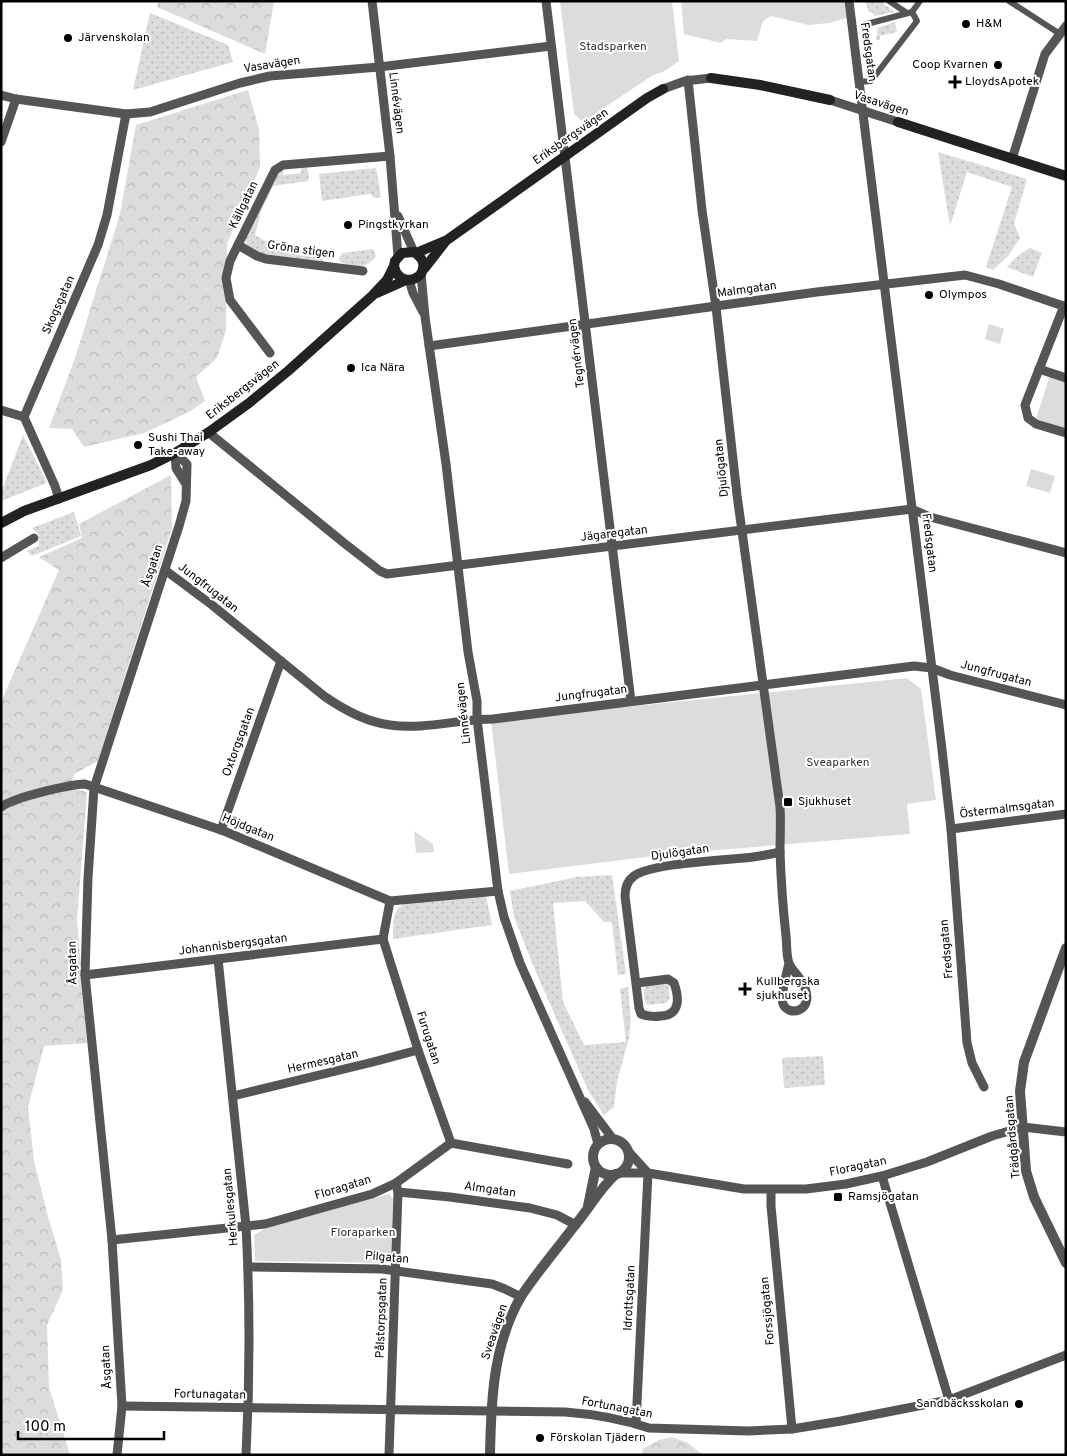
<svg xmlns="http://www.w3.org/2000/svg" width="1067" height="1456" font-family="Overpass,sans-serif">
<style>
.grass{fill:url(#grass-dots)}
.forest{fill:url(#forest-crowns)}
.park{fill:#dcdcdc}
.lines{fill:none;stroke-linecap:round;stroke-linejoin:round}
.pedestrian{stroke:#555;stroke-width:6}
.minor{stroke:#555;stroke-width:9}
.tertiary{stroke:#555;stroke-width:10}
.secondary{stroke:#222;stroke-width:10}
.poi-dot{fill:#000;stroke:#fff;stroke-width:2}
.labels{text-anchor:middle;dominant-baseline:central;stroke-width:4;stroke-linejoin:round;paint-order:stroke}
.poi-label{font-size:12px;fill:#000;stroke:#fff;text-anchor:start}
.park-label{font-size:12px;fill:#333;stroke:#fff}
.street-label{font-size:12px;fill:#000;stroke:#fff}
</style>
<defs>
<pattern id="grass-dots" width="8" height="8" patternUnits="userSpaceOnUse" patternTransform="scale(1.25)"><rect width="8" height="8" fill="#dcdcdc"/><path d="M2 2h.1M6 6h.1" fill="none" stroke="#bbb" stroke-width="1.8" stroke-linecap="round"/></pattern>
<pattern id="forest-crowns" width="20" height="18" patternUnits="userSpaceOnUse" patternTransform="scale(1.25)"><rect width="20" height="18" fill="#dcdcdc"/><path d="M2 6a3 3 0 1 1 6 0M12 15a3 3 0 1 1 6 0" fill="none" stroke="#bbb"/></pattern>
</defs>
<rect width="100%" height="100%" fill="#fff"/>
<!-- grass -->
<g class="grass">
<polygon points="865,1 880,1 895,12 875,16 873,13 869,12"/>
<polygon points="150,13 228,45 233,62 133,90"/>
<polygon points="895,22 897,32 880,36 880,40 876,40 878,28"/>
<polygon points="938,152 1027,179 1014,223 1020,238 1009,255 993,270 986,267 1012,187 967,172 950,226"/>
<path d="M307 167 309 176 308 181 273 186 261 212 255 235 263 240 292 249V254L313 257 314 255C319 256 323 257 324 263L268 257 247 246 245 239 278 171 282 170 283 175 301 173V168Z"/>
<polygon points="376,168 381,197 375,198 370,194 322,201 319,174"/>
<polygon points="1030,248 1042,253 1033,277 1007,267 1019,255"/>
<path d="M373 249 376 256C368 269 350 269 339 260V257L343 253Z"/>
<polygon points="23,435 47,483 1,501 1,493"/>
<polygon points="74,512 81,536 32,556 27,551 39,546 39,535 32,528"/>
<polygon points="612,875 626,974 618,975 612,922 604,922 585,901 553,903 563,1002 584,1045 626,1042 620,989 628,987 631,1019 629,1038 617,1081 614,1107 604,1115 588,1090 535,970 514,917 510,891 577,877"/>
<path d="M486 896 492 925 393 939C394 924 390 910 406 903Z"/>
<path d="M664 983 668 985 670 999 666 1003 647 1005C643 999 642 990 647 984Z"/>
<polygon points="823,1056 825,1085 784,1088 782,1058"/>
</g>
<!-- forest -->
<g class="forest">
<polygon points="158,1 274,1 265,54 157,7"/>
<polygon points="248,90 259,129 260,167 227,244 226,330 217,358 196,377 205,401 189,412 144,433 84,447 72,429 49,428 76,355 120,214 136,125"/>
<polygon points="171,475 172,528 98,761 74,774 70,788 87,792 77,919 87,1043 44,1046 28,1107 34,1161 47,1213 61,1260 63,1290 47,1325 49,1387 70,1455 1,1455 1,702 59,570 39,557 82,538 79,524"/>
<polygon points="672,1437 688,1443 703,1455 642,1455 643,1449 659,1440"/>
</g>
<!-- park -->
<g class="park">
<polygon points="560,1 672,1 679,61 663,72 653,75 583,122 574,114"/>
<polygon points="681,1 844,1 847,18 829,23 808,25 771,16 763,21 757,41 726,39 721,43 684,34"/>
<polygon points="989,324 1004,329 1000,344 985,339"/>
<polygon points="1050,375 1066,380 1066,429 1036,419"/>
<polygon points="1031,469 1055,476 1050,493 1026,486"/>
<polygon points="907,678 921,689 936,800 907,804 910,834 670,854 509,874 491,721"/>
<polygon points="414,831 433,844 434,852 416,853"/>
<polygon points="389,1194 393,1199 391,1263 255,1261 254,1235 266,1228"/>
</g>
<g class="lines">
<!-- pedestrian -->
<g class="pedestrian">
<polyline points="889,1 907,13"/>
<polyline points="1009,1 1060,34"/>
<polyline points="863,25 912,12 920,1"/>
<polyline points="860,82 871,81 917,21 912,12"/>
</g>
<!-- minor -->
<g class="minor">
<polyline points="372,1 390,156 398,256"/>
<polyline points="546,1 631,701"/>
<polyline points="849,1 941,741 951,829 967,1043 972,1063 984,1087"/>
<path d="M688 80 702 210 716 307 737 495 780 807C781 822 780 837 780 852 781 880 783 909 786 936 787 944 786 955 789 963 792 971 801 977 805 988 814 1012 788 1017 783 1004 780 995 787 972 789 963"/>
<polyline points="663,89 685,81 711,78"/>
<polyline points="1,95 16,99 126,114 150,112 240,83 270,76 379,67 551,46"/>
<polyline points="830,100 898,122"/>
<polyline points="1,142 16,99"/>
<polyline points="1012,159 1045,54 1066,26"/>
<polyline points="398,216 414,252"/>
<polyline points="238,245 257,256 266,259 363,271"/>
<polyline points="421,274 425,317 446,464 468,652 477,701 477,719 498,891 504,917 520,963 594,1129 598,1144"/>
<polyline points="409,280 413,293 423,312"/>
<polyline points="1064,306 1025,405 1028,418 1036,424 1066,433"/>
<polyline points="429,346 817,292 965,275 999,284 1066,307"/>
<polyline points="270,353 230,300 226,278 230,261 275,170 283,165 390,156"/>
<polyline points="1039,369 1066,378"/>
<polyline points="1,410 24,417"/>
<polyline points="208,432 344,543 380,571 387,574 912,509 930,517 1066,553"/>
<polyline points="175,453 176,468 186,484"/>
<polyline points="59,499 55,486 24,417 98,245 107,215 126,114"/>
<polyline points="1,558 34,538"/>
<path d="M165 570 212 605 324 696C344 710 366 722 390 725 424 730 459 719 493 719L914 666 932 668 950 675 1066 705"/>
<path d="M1 807C15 797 67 785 85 784L224 831 390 901 498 891"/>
<polyline points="951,829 1066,814"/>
<polyline points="221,830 281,661"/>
<polyline points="390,901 383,939 418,1050 451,1143"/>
<path d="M218 959 246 1226C250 1302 250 1379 246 1455"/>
<polyline points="85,975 383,939"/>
<path d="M637 983 668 979 674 983C679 997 681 1015 661 1016 654 1017 648 1017 641 1014L639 1008 625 896C625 888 627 881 634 876 650 863 729 860 753 857 762 856 771 854 780 852"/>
<polyline points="233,1096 373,1062 418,1050"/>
<polyline points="585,1102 613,1139"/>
<polyline points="629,1152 648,1173"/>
<polyline points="620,1173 648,1173 744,1189 806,1189 846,1184 882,1176 927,1162 992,1136 1023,1127 1066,1132"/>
<polyline points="882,1176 949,1400"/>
<polyline points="771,1190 771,1206 792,1429"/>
<polyline points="398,1192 450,1197 530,1208 557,1215 576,1225"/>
<polyline points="112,1240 265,1224 372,1194 396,1183 451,1143 568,1164"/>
<polyline points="248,1267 382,1269 492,1284 505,1289 521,1297"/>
<path d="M122 1406 565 1412C593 1414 622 1419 649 1428L748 1431 792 1429 841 1421 949 1400 1066 1355"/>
<polyline points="636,1424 648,1173"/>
<polyline points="117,1455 122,1406 112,1240 85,975 88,878 94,788 179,526 186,501 187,464 175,453"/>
<polyline points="389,1455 398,1192 396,1183"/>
</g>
<!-- tertiary -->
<g class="tertiary">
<polyline points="1066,948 1024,1062 1020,1091 1026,1171 1034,1197 1066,1263"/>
<circle cx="611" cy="1157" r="18"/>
<polyline points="588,1206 596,1167"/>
<path d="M490 1455C491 1401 493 1343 522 1295 538 1271 557 1249 575 1225 589 1209 599 1189 616 1174"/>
</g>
<!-- secondary -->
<g class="secondary">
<polyline points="711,78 760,85 830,100"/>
<polyline points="898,122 1066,176"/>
<polyline points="416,253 447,240 647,98 663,89"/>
<polyline points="424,269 445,242"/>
<polyline points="377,293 406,280"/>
<path d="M1 523 24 511 151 465 175 453 209 432 249 403 288 371 372 296 387 280 394 266 395 261 402 253 414 252C423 258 426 264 421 274 411 284 397 281 394 266"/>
</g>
</g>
<!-- markers -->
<g class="poi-dot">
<circle cx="966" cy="24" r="5"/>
<circle cx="68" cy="38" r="5"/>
<circle cx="998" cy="65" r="5"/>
<path d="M952.5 74.5h5v5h5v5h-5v5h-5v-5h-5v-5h5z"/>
<circle cx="348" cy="225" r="5"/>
<circle cx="929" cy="295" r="5"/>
<circle cx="351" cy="368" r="5"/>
<circle cx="138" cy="445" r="5"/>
<rect x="783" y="797" width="10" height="10" rx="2.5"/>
<path d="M742.5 981.5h5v5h5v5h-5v5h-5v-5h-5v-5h5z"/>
<rect x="833" y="1192" width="10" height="10" rx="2.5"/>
<circle cx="1019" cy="1404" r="5"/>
<circle cx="540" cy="1438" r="5"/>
</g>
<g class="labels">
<!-- poi labels -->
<g class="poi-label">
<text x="976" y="24">H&amp;M</text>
<text x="78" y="38">Järvenskolan</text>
<text x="988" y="65" text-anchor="end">Coop Kvarnen</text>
<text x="965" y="82">LloydsApotek</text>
<text x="358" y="225">Pingstkyrkan</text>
<text x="939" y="295">Olympos</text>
<text x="361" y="368">Ica Nära</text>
<text x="148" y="438">Sushi Thai<tspan x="148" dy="14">Take-away</tspan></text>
<text x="798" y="802">Sjukhuset</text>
<text x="756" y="982">Kullbergska<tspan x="756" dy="14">sjukhuset</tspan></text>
<text x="848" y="1197">Ramsjögatan</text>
<text x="1009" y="1404" text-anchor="end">Sandbäcksskolan</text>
<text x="550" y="1438">Förskolan Tjädern</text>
</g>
<!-- park labels -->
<g class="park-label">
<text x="613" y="47">Stadsparken</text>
<text x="838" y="763">Sveaparken</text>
<text x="363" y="1233">Floraparken</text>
</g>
<!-- street labels -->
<g class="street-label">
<text transform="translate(868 52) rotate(82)">Fredsgatan</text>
<text transform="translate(272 65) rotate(-9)">Vasavägen</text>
<text transform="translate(396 103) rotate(83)">Linnévägen</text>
<text transform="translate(881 104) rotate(18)">Vasavägen</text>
<text transform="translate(571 137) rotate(-35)">Eriksbergsvägen</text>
<text transform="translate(244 205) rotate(-64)">Källgatan</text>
<text transform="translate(301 250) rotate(8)">Gröna stigen</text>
<text transform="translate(747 290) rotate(-8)">Malmgatan</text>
<text transform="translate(59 305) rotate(-66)">Skogsgatan</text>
<text transform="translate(577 353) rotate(-97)">Tegnérvägen</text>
<text transform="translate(243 390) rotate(-38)">Eriksbergsvägen</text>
<text transform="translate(722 468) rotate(-96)">Djulögatan</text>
<text transform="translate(614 534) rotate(-7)">Jägaregatan</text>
<text transform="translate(929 543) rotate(83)">Fredsgatan</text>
<text transform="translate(153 566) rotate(-72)">Åsgatan</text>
<text transform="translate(208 588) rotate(38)">Jungfrugatan</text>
<text transform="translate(996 674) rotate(15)">Jungfrugatan</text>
<text transform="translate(591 694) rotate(-7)">Jungfrugatan</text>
<text transform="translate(464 713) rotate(-96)">Linnévägen</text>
<text transform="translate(239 742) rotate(-70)">Oxtorgsgatan</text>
<text transform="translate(1007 809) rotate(-7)">Östermalmsgatan</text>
<text transform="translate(248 828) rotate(22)">Höjdgatan</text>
<text transform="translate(680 853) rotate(-8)">Djulögatan</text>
<text transform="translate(233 945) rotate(-7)">Johannisbergsgatan</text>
<text transform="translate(947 949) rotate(-95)">Fredsgatan</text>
<text transform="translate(73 963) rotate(-91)">Åsgatan</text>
<text transform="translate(428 1038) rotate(72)">Furugatan</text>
<text transform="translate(323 1062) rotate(-13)">Hermesgatan</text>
<text transform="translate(1013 1137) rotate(-95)">Trädgårdsgatan</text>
<text transform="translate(858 1167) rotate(-12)">Floragatan</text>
<text transform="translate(343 1188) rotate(-17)">Floragatan</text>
<text transform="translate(490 1190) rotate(8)">Almgatan</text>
<text transform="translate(231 1207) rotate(-95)">Herkulesgatan</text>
<text transform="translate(387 1258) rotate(5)">Pilgatan</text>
<text transform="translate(630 1298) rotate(-87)">Idrottsgatan</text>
<text transform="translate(768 1311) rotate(-95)">Forssjögatan</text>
<text transform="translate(382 1318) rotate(-88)">Pålstorpsgatan</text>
<text transform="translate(495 1332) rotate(-71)">Sveavägen</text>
<text transform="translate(107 1367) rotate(-93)">Åsgatan</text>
<text transform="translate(210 1395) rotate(1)">Fortunagatan</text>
<text transform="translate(617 1408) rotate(11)">Fortunagatan</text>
</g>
</g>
<!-- border -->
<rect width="1067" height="1456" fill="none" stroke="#000000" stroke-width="5"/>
<!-- scale -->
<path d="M18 1431v8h146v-8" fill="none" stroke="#000000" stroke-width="2.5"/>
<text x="25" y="1431" font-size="15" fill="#000000" stroke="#ffffff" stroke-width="4" paint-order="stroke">100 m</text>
</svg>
